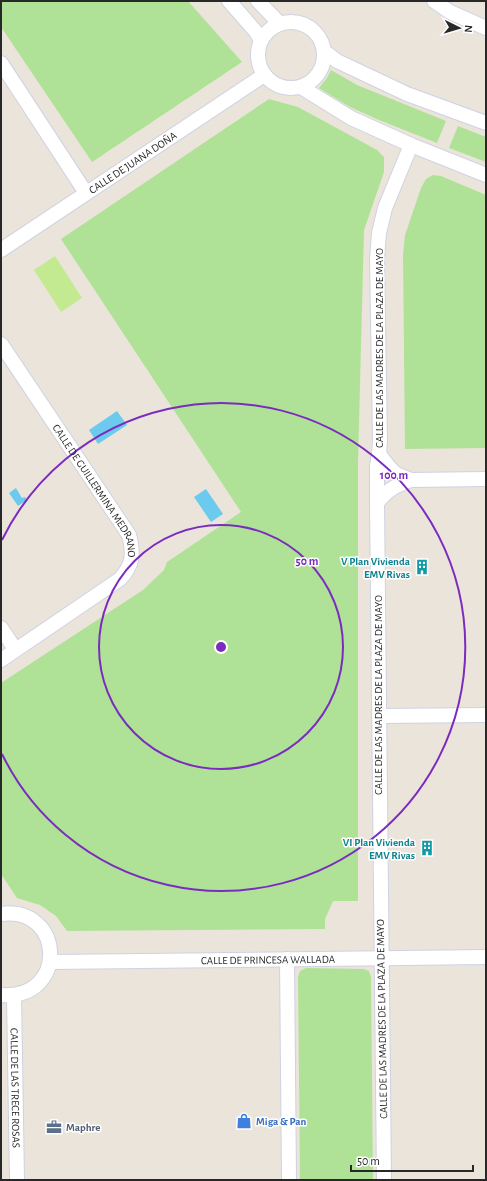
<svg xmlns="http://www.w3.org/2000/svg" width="487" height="1181" font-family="'Alegreya Sans',sans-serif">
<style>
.green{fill:#afe296}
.pitch{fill:#c3ea91}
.water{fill:#6ccaee}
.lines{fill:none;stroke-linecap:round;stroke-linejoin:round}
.minor-casing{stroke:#cfd2e2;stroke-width:16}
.minor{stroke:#fff;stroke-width:14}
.ring{fill:none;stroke:#7b2cbf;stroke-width:2}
.labels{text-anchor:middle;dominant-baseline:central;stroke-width:3;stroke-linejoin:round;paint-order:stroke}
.street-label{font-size:11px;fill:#282828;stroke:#fff}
.culture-label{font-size:11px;font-weight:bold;fill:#0d838f;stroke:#fff;text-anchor:end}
.shop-label{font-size:11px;font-weight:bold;fill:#366cbe;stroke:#fff;text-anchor:start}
.service-label{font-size:11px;font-weight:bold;fill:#4e5e75;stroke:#fff;text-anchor:start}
.centre{fill:#7b2cbf;stroke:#fff;stroke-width:2}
.ring-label{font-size:12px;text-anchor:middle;font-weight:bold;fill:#7b2cbf;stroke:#fff;stroke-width:3;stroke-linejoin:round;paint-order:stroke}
</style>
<rect width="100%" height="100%" fill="#ebe4da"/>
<!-- green -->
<g class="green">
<polygon points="1,1 188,1 242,62 92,162 1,27"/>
<polygon points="331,70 357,85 446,121 437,143 379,120 350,107 319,88 327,78"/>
<polygon points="269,99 298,107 377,150 384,157 384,172 364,230 358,462 358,901 333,901 325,919 325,929 67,931 56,916 40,905 17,898 1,874 1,683 143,590 164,570 167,562 241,512 61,239"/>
<polygon points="458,126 486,137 486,162 449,148"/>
<polygon points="433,175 441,176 486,195 486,448 405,449 403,255 405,235 421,188 426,179"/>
<polygon points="306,968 364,969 369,971 371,977 373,1180 300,1180 298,977 300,971"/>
</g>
<!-- pitch -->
<polygon class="pitch" points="55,256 82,298 61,312 34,270"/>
<!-- water -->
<g class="water">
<polygon points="117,411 127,425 98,444 89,430"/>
<polygon points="16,488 22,498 25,497 27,500 18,506 9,493"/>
<polygon points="206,489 223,514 211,522 194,497"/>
</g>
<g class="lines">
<!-- minor casing -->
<g class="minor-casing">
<g id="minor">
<polyline points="229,1 257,33 261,41"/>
<polyline points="258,1 280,24"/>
<polyline points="434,1 450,12 486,28"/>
<circle cx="291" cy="55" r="33"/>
<polyline points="324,51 337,61 407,94 486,123"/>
<polyline points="1,63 86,193"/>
<polyline points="301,87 351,118 411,145 486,175"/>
<path id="s1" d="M1 250 264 75"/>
<path id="s2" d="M1 344 129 535C134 554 133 565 120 579L1 660"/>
<polyline points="379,454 389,467 396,474 411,480 486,479"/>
<path d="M377 503C387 490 395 486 411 480"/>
<polyline points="1,628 15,649"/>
<polyline points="379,716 486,715"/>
<path d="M1 914C64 905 69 1000 1 995"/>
<polyline points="287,959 289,1180"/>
<path id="s3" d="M50 962 486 957"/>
<path id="s4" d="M14 996 17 1180"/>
<polyline points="384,1180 377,503 377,466 379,454 380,441 377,259 379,233 385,208 411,145"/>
</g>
</g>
<!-- minor -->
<use href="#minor" class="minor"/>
</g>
<!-- distance rings -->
<g class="ring">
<circle cx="221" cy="647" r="122"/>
<path d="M2 540A244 244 0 1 1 2 754"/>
</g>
<!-- icons -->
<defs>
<g id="building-bare" transform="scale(1.2)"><path d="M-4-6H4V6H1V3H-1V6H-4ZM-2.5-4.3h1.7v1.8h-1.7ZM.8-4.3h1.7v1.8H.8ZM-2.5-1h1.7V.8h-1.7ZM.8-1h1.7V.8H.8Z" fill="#0f9aa8" stroke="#fff" stroke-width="2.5" paint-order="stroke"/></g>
<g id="shop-bare" transform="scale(1.2)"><path d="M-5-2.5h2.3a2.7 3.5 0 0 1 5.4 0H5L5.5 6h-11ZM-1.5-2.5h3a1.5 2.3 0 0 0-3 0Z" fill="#3f7fe0" stroke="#fff" stroke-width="2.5" paint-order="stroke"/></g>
<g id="office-bare" transform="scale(1.2)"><path d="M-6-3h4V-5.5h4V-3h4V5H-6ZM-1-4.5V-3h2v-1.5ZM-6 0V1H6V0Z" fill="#5c6f8a" stroke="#fff" stroke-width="2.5" paint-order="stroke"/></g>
</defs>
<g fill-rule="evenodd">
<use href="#building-bare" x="422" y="567"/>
<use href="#building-bare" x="427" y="848"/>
<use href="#shop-bare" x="244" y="1121"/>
<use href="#office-bare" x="54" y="1127"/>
</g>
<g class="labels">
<!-- street labels -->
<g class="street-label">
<text stroke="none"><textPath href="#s1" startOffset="158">CALLE DE JUANA DOÑA</textPath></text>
<text transform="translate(379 348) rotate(-90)">CALLE DE LAS MADRES DE LA PLAZA DE MAYO</text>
<text stroke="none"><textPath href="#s2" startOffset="175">CALLE DE GUILLERMINA MEDRANO</textPath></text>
<text transform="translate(378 695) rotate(-90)">CALLE DE LAS MADRES DE LA PLAZA DE MAYO</text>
<text stroke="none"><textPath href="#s3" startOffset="218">CALLE DE PRINCESA WALLADA</textPath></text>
<text transform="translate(382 1019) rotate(-91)">CALLE DE LAS MADRES DE LA PLAZA DE MAYO</text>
<text stroke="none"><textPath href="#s4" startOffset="92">CALLE DE LAS TRECE ROSAS</textPath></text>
</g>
<!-- culture labels -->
<g class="culture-label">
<text x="410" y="561">V Plan Vivienda<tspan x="410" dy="13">EMV Rivas</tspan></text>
<text x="415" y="842">VI Plan Vivienda<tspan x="415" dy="13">EMV Rivas</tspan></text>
</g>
<!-- shop labels -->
<g class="shop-label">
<text x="256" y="1121">Miga &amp; Pan</text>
</g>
<!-- service labels -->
<g class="service-label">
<text x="66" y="1127">Maphre</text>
</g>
</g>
<circle cx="221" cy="647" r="6" class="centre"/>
<g class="ring-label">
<text x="394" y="479">100 m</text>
<text x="307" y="565">50 m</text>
</g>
<!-- border -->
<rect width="487" height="1181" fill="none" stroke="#282828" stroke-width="4"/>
<!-- north arrow -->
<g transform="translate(459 28) rotate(95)" stroke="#ffffff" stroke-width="3" paint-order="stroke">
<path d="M0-3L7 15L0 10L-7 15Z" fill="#282828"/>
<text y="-6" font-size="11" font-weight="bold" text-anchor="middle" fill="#282828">N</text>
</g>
<!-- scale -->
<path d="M351 1165v6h122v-6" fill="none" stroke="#282828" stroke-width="2"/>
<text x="357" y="1165" font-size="12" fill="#282828" stroke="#ffffff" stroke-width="3" paint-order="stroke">50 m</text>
</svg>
